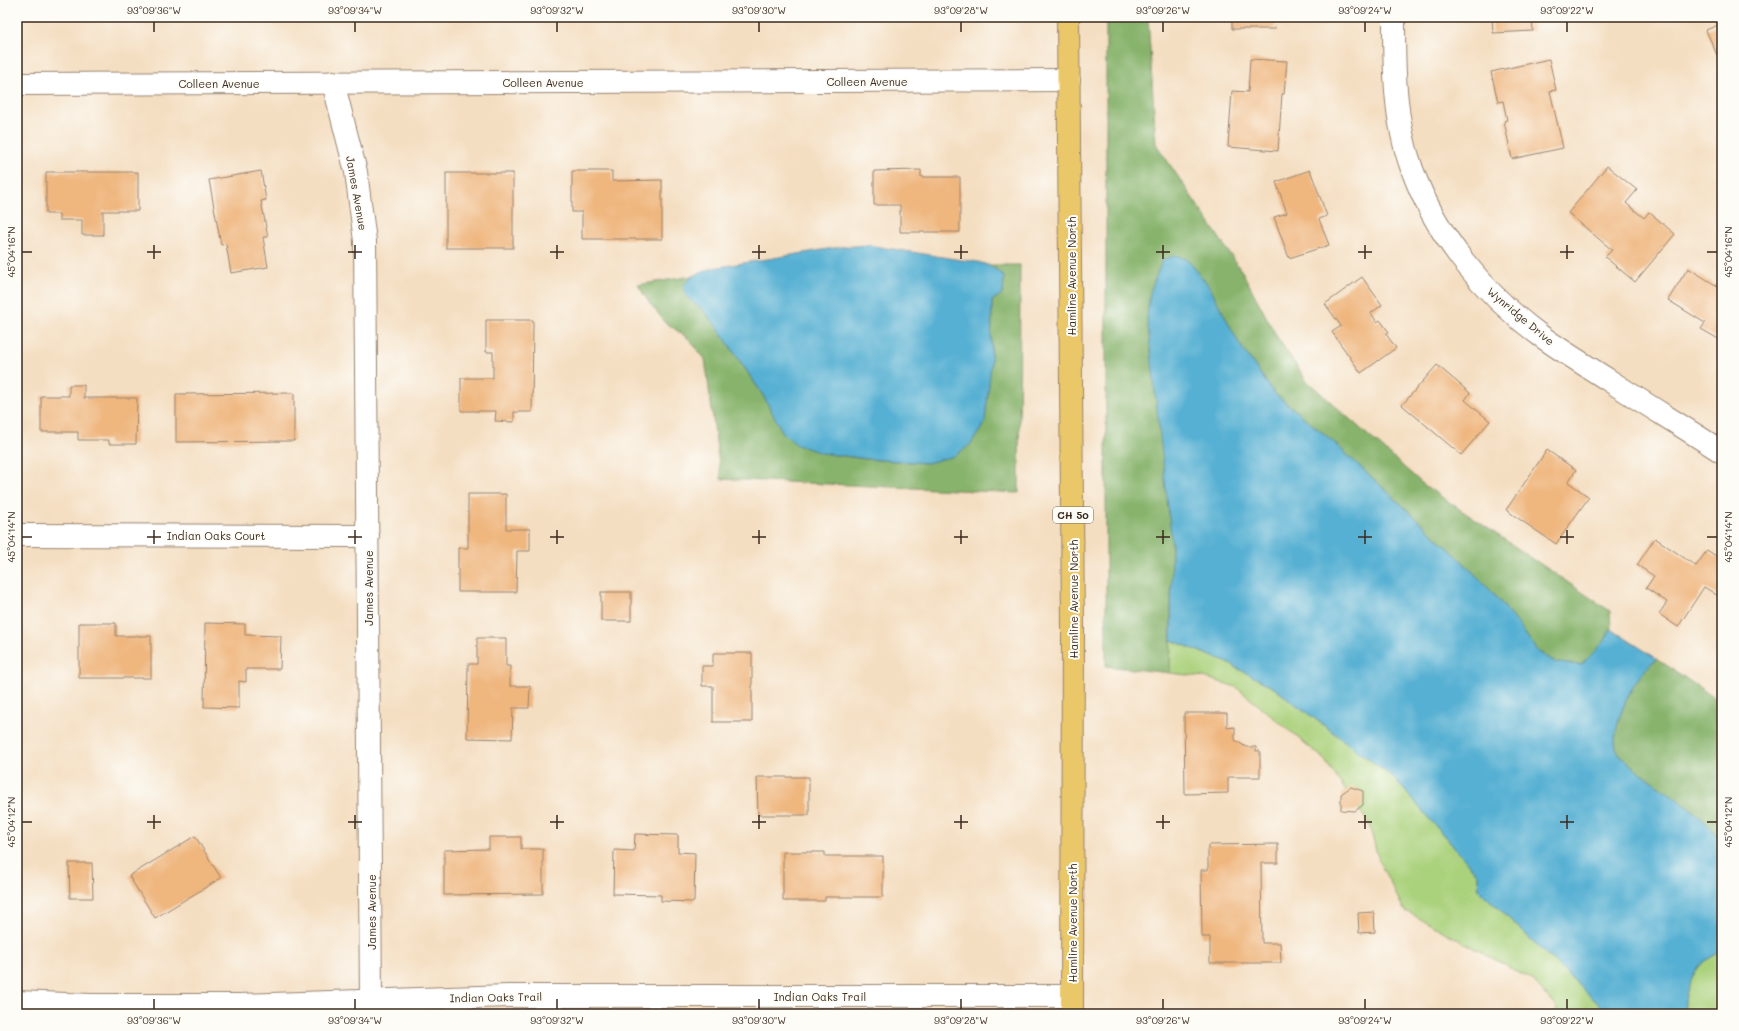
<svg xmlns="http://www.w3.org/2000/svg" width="1739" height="1031" font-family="Mali,sans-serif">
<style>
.green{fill:#aad17c;stroke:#727e4d}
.forest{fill:#87b36c;stroke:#616e45}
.water{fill:#56b0d3;stroke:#486d78}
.building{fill:#efb67e}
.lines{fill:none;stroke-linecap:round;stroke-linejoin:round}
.minor-casing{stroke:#988470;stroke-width:24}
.primary-casing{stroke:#988470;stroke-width:24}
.minor{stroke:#fff;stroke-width:22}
.primary{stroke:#eac769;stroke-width:22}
.ticks{fill:none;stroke:#3b2a1e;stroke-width:1.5}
.labels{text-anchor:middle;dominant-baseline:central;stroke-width:4;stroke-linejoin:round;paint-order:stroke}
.shield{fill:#fdfcf7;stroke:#75695f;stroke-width:1}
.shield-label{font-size:10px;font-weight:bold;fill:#3b2a1e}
.street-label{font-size:11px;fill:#3b2a1e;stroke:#fdfcf7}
.neatline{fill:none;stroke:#3b2a1e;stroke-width:1.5}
.ticks-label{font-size:10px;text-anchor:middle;fill:#3b2a1e}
</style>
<rect width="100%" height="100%" fill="#fdfcf7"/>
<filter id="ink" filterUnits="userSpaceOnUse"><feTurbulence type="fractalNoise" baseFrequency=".025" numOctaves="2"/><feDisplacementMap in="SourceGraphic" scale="8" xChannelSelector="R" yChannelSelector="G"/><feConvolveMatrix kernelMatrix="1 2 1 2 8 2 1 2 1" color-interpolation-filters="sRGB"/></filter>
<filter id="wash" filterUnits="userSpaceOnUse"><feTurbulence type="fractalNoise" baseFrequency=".012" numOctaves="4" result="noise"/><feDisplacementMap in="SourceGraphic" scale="16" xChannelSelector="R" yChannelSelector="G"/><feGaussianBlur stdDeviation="0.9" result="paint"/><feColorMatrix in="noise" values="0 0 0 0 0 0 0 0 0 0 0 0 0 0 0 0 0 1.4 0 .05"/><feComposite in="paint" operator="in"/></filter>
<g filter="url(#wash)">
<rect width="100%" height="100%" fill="#f4dec1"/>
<!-- green -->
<g class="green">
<polygon points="1171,640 1226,662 1274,688 1394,778 1478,875 1479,890 1603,1008 1605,1014 1559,1014 1554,1004 1534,981 1404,910 1379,861 1369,824 1323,758 1236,687 1204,677 1170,673"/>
<path d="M1722 951V1014H1685C1683 996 1691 971 1706 960 1711 957 1717 954 1722 951Z"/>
</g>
<!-- forest -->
<g class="forest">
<polygon points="1106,17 1148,17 1156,144 1243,273 1277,337 1306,380 1424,485 1610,611 1611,629 1604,642 1581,665 1557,663 1537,651 1520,626 1491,591 1456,555 1329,438 1274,393 1240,345 1172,544 1170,673 1106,666"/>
<polygon points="988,265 1020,265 1019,493 721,479 705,359 689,339 665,322 648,301 638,285 692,276 684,286 691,301 702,309 715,324 763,395 773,414 822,453 867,459 927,463 991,364 992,301 1003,293 1004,277 997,270"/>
<path d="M1656 658 1722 703V843C1710 825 1694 811 1676 798 1663 788 1621 762 1616 748 1611 732 1628 692 1638 679 1643 672 1650 665 1656 658Z"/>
</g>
<!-- water -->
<g class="water">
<path d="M868 245 961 260C979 261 992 264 1004 277L1003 293 992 301 991 364 985 423 971 444 955 456 927 463 867 459 822 453 797 445 783 433 763 395 715 324 702 309 691 301 685 294 683 286 692 276 713 268 840 247Z"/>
<path d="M1175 255 1187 259 1209 286 1240 345 1274 393 1329 438 1456 555 1491 591 1520 626 1537 651 1557 663 1581 665 1604 642 1611 629 1656 658C1650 665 1643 672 1638 679 1628 692 1611 732 1616 748 1621 762 1663 788 1676 798 1694 811 1711 825 1722 843V951C1717 954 1711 957 1706 960 1691 971 1683 996 1685 1014H1605L1603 1008 1479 890 1478 875 1394 778 1274 688 1226 662 1171 640 1172 544 1147 318 1150 292 1162 261Z"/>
</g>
<g id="blocks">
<!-- building -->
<g class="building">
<polygon points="1232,17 1276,17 1276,20 1274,20 1275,29 1232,29"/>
<polygon points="1492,17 1532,17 1533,31 1493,33"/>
<polygon points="1714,17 1722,17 1722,53 1717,55 1706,30 1718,25"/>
<polygon points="1250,59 1287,61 1284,94 1282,94 1278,151 1228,147 1232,91 1248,92"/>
<polygon points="1549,59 1556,90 1550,91 1563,148 1512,159 1504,121 1507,120 1503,101 1498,102 1491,72"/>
<polygon points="1607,166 1637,190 1626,203 1644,218 1649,212 1675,234 1635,282 1605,257 1612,250 1568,213"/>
<polygon points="921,170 921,177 960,177 960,232 900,232 900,205 874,205 874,171"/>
<polygon points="1310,170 1327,216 1319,219 1329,245 1289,258 1274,217 1287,213 1276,182"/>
<polygon points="261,171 266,200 261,201 268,237 263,237 268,267 231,273 226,244 221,245 209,180"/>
<polygon points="572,171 612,171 612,181 662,180 662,239 582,239 582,212 572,212"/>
<polygon points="46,172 138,172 138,211 103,211 103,235 82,235 82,220 59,220 59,214 46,214"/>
<rect x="446" y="173" width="67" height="75"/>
<polygon points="1688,268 1722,289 1722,341 1701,329 1705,323 1668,300"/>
<polygon points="1362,277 1382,305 1371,313 1377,322 1380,320 1389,332 1386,334 1396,348 1361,373 1332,332 1341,326 1325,304"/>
<polygon points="486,320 533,320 532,412 514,412 514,422 495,421 496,411 461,411 461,378 493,378 493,352 486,352"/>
<polygon points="1437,365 1470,393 1465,400 1490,421 1461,455 1402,405"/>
<polygon points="69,385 84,385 84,398 137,398 136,444 109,444 109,440 78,440 78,432 41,432 41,396 69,396"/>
<polygon points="294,393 294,441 176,442 176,394"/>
<polygon points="1547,450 1576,470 1568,482 1589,497 1556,544 1506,510"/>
<polygon points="468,494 506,494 506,529 530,529 530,551 517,551 516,592 458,592 458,548 468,548"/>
<polygon points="1655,538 1696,566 1707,550 1722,560 1722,594 1720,597 1704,587 1678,627 1659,614 1667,602 1646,588 1654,576 1637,565"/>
<rect x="601" y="592" width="30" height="29"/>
<polygon points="79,623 116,623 116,636 151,636 151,678 79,678"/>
<polygon points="205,623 245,624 245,635 281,636 280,669 246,669 246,682 239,681 239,708 204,707"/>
<polygon points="477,638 506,638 506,666 510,666 510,686 530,686 529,708 513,708 512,739 467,738 468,664 477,664"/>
<polygon points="713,653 752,653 752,722 713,722 713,686 702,686 702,666 713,666"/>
<polygon points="1184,713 1227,713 1227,728 1235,727 1235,740 1246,747 1256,747 1256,751 1260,751 1260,777 1228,777 1228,793 1185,794"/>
<polygon points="757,777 809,777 809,815 758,815"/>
<polygon points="1351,787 1363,791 1363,805 1355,811 1341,810 1341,794"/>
<polygon points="635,834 678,835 678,852 695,853 694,902 661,901 661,895 613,894 614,850 634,851"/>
<polygon points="195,836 221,878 155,918 129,876"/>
<polygon points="489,837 521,837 521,849 543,849 543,894 444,895 444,850 489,849"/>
<polygon points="1278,844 1278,863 1261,863 1262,943 1280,943 1281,963 1210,963 1210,937 1202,937 1201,870 1208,870 1208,845"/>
<polygon points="783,852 825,852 825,856 883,856 883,897 825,897 825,901 783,901"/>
<polygon points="69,863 92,863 93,898 70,898"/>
<polygon points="1374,912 1375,932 1359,933 1358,913"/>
</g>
</g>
</g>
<g filter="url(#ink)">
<use href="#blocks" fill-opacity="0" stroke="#988470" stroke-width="1"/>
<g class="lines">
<!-- minor casing -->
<g class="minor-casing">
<g id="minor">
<path d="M1394 17C1394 67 1394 121 1412 169 1436 236 1484 294 1541 336 1563 352 1587 366 1610 381 1647 405 1685 428 1722 452"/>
<polyline points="333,82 356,172 365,241 371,1001"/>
<polyline points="17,84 1069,80"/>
<polyline points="17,535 368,536"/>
<polyline points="17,1002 91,1005 240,1005 508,996 1072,996"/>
</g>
</g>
<!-- primary casing -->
<g class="primary-casing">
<polyline id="primary" points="1068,17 1073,627 1072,1014"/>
</g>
<!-- minor -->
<use href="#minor" class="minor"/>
<!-- primary -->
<use href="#primary" class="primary"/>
</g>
</g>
<!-- ticks -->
<path class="ticks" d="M154 22V32M355 22V32M557 22V32M759 22V32M961 22V32M1163 22V32M1365 22V32M1567 22V32M154 245V259M355 245V259M557 245V259M759 245V259M961 245V259M1163 245V259M1365 245V259M1567 245V259M22 252H32M147 252H161M348 252H362M550 252H564M752 252H766M954 252H968M1156 252H1170M1358 252H1372M1560 252H1574M1707 252H1717M154 530V544M355 530V544M557 530V544M759 530V544M961 530V544M1163 530V544M1365 530V544M1567 530V544M22 537H32M147 537H161M348 537H362M550 537H564M752 537H766M954 537H968M1156 537H1170M1358 537H1372M1560 537H1574M1707 537H1717M154 815V829M355 815V829M557 815V829M759 815V829M961 815V829M1163 815V829M1365 815V829M1567 815V829M22 822H32M147 822H161M348 822H362M550 822H564M752 822H766M954 822H968M1156 822H1170M1358 822H1372M1560 822H1574M1707 822H1717M154 999V1009M355 999V1009M557 999V1009M759 999V1009M961 999V1009M1163 999V1009M1365 999V1009M1567 999V1009"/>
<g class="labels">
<!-- shield labels -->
<rect class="shield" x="1053" y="507" width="40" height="16" rx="3"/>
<g class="shield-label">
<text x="1073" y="515">CH 50</text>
</g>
<!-- street labels -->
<g class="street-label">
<text x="867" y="81">Colleen Avenue</text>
<text x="543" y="82">Colleen Avenue</text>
<text x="219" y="83">Colleen Avenue</text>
<text transform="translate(357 193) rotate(80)">James Avenue</text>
<text transform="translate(1071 276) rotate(-90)">Hamline Avenue North</text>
<text transform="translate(1521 316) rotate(40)">Wynridge Drive</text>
<text x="216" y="535">Indian Oaks Court</text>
<text transform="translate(368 588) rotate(-90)">James Avenue</text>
<text transform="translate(1073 599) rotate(-90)">Hamline Avenue North</text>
<text transform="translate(371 912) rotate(-90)">James Avenue</text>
<text transform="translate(1072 923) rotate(-90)">Hamline Avenue North</text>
<text x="820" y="996">Indian Oaks Trail</text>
<text transform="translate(496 997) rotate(-1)">Indian Oaks Trail</text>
</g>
</g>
<!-- margin -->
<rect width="1739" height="1031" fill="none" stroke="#fdfcf7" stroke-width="44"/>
<rect x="22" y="22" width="1695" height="987" class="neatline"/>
<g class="ticks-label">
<text x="154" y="14">93°09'36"W</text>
<text x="355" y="14">93°09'34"W</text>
<text x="557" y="14">93°09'32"W</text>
<text x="759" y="14">93°09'30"W</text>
<text x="961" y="14">93°09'28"W</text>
<text x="1163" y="14">93°09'26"W</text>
<text x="1365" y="14">93°09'24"W</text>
<text x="1567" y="14">93°09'22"W</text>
<text transform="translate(11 252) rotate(-90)" y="4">45°04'16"N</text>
<text transform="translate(1728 252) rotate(-90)" y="4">45°04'16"N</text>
<text transform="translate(11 537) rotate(-90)" y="4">45°04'14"N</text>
<text transform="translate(1728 537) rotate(-90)" y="4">45°04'14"N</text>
<text transform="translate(11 822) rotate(-90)" y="4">45°04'12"N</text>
<text transform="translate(1728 822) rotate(-90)" y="4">45°04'12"N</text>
<text x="154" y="1024">93°09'36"W</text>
<text x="355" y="1024">93°09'34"W</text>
<text x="557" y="1024">93°09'32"W</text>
<text x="759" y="1024">93°09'30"W</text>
<text x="961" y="1024">93°09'28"W</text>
<text x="1163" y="1024">93°09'26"W</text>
<text x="1365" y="1024">93°09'24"W</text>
<text x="1567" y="1024">93°09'22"W</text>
</g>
</svg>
